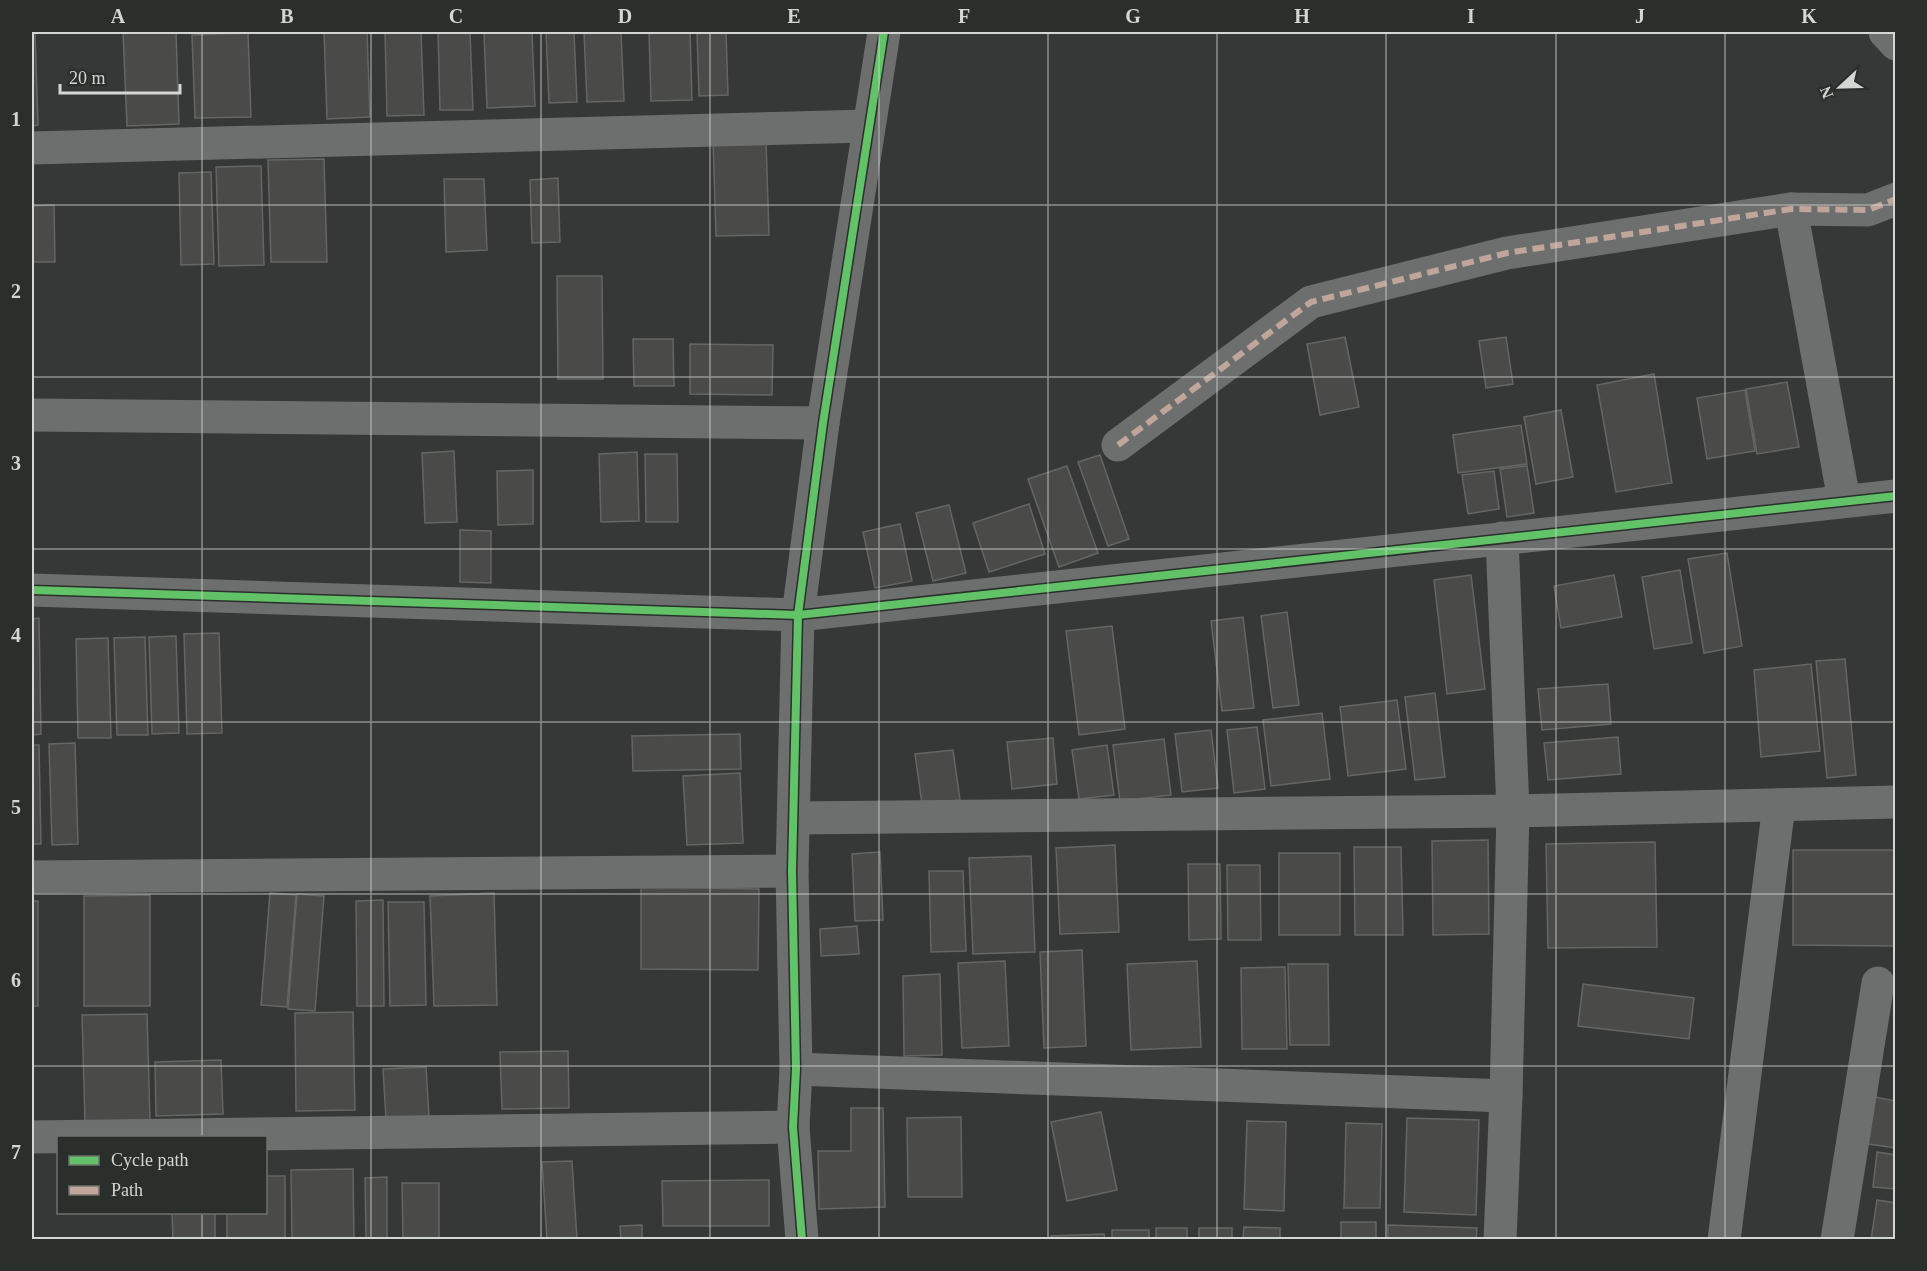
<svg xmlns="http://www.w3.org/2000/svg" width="1927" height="1271" font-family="Georgia,serif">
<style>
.building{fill:#4a4b49;stroke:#646664;stroke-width:1.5}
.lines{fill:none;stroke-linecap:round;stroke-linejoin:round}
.minor{stroke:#6d6f6e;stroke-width:33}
.major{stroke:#6c6f6e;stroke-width:33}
.quiet{stroke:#c0a59a;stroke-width:6;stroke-dasharray:12 6;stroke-linecap:butt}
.cycleway-casing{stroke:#2a2f2b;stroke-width:11}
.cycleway{stroke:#61c268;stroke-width:8}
.grid{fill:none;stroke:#d3d6d3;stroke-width:1.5;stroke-opacity:0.55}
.neatline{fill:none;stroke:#d3d6d3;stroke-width:2}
.grid-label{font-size:20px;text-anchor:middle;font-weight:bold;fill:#d3d6d3}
</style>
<rect width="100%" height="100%" fill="#353836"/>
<!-- building -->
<g class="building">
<polygon points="32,32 35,32 38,125 32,126"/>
<polygon points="123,32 176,32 179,124 127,126"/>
<polygon points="324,32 367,32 370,117 327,119"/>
<polygon points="385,32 421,32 424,115 387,116"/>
<polygon points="438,32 470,32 473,110 440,110"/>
<polygon points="484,32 532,32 535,106 487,108"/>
<polygon points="546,32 574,32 577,102 549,103"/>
<polygon points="584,32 621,32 624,101 587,102"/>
<polygon points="649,32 690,32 692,100 651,101"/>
<polygon points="697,32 726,32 728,95 699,96"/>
<polygon points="248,33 251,117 195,118 192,35"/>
<polygon points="766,139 769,235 716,236 713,140"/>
<polygon points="324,159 327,262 271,262 268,160"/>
<polygon points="261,166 264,265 219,266 216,167"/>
<polygon points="211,172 214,264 181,265 179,173"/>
<polygon points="558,178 560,242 532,243 530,180"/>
<polygon points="444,179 484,179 487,250 446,252"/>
<polygon points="54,205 55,262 32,262 32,206"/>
<polygon points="557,276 602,276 603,379 558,379"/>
<polygon points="1345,337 1359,407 1320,415 1307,344"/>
<polygon points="1506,337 1513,384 1486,388 1479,341"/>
<polygon points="633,339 673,339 674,386 634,386"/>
<polygon points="690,344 773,345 772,395 690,394"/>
<polygon points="1654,374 1672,483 1616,492 1597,385"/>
<polygon points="1787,382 1799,447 1757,454 1746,389"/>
<polygon points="1745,390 1755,451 1707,459 1697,398"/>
<polygon points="1561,410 1573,477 1536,484 1524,417"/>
<polygon points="1521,425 1527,464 1458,473 1453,435"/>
<polygon points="454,451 457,522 425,523 422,453"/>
<polygon points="637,452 639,521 601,522 599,454"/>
<polygon points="645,454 677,454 678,522 646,522"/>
<polygon points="1100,455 1129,539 1108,546 1078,462"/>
<polygon points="1067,466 1098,553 1059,567 1028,479"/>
<polygon points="1527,466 1534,513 1507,517 1500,469"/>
<polygon points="533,470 533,524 498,525 497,471"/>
<polygon points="1494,471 1499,509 1468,514 1462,475"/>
<polygon points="1029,504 1045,554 989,572 973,523"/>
<polygon points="949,505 966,573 933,581 916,513"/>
<polygon points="900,524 912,581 875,588 863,532"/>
<polygon points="460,530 491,531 491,583 460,582"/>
<polygon points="1727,553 1742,646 1704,653 1688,559"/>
<polygon points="1680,570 1692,643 1654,649 1642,577"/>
<polygon points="1471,575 1485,689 1447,694 1434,580"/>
<polygon points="1614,575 1622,617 1561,628 1554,586"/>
<polygon points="1287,612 1299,705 1273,708 1261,616"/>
<polygon points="1243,617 1254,708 1222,711 1211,621"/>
<polygon points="39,618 41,734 32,735 32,619"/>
<polygon points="1112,626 1125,729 1079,735 1066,631"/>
<polygon points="219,633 222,733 187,734 184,634"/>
<polygon points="176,636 179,733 152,734 149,637"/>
<polygon points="145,637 148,735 117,735 114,638"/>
<polygon points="108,638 111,738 78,738 76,639"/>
<polygon points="1845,659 1856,775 1827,778 1816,661"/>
<polygon points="1811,664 1820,751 1761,757 1754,670"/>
<polygon points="1608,684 1611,724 1542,730 1538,689"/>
<polygon points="1435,693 1445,777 1415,780 1405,697"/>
<polygon points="1397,700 1406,769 1348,776 1340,707"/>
<polygon points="1322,713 1330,779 1271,786 1263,720"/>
<polygon points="1257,727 1265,789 1234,793 1227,730"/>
<polygon points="1211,730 1218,788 1182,792 1175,734"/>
<polygon points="740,734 741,769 633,771 632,736"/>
<polygon points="1618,737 1621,774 1548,780 1544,743"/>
<polygon points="1053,738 1057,784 1012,789 1007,742"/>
<polygon points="1164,739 1171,795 1120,801 1113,745"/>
<polygon points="75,743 78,844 52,845 49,744"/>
<polygon points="32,745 39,745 41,844 32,844"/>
<polygon points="1107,745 1114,795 1079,799 1072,750"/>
<polygon points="953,750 960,800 922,804 915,754"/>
<polygon points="740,773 743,843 687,845 683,776"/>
<polygon points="1488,840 1489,934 1433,935 1432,841"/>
<polygon points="1655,842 1657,947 1548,948 1546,844"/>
<polygon points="1115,845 1119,932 1060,934 1056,848"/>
<polygon points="1354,847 1401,847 1403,935 1355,935"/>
<polygon points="1793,850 1896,850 1896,946 1793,945"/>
<polygon points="880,852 883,920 855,921 852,854"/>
<rect x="1279" y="853" width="61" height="82"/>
<polygon points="1031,856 1035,952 973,954 969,858"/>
<polygon points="1188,864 1220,864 1221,939 1189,940"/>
<polygon points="1227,865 1260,865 1261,940 1228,940"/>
<polygon points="929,871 963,871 966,951 931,952"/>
<polygon points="641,887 759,889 758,970 641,969"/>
<polygon points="270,893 296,895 287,1007 261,1005"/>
<polygon points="494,893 497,1005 434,1006 430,896"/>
<polygon points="297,894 324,896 315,1011 288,1009"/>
<polygon points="150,895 150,1006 84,1006 84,896"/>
<polygon points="383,900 384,1006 357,1006 356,901"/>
<rect x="32" y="901" width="6" height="105"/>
<polygon points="388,902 424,902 426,1005 390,1006"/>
<polygon points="857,926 859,954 821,956 820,929"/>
<polygon points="1082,950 1086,1046 1044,1048 1040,952"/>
<polygon points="1005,961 1009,1046 962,1048 958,963"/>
<polygon points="1197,961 1201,1047 1131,1050 1127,964"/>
<polygon points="1288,964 1328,964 1329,1045 1290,1045"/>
<polygon points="1285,967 1287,1049 1242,1049 1241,968"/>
<polygon points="940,974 942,1055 904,1056 903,976"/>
<polygon points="1583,984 1694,998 1689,1039 1578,1026"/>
<polygon points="353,1012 355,1110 296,1111 295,1013"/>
<polygon points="147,1014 150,1121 85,1122 82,1015"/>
<polygon points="568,1051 569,1108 502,1109 500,1052"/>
<polygon points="221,1060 223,1114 156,1116 155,1062"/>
<polygon points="426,1067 429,1116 386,1119 383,1069"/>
<polygon points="1875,1097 1896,1101 1896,1148 1868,1144"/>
<polygon points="851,1108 883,1108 885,1207 819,1209 818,1151 851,1151"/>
<polygon points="1101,1112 1117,1190 1067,1201 1051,1122"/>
<polygon points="961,1117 962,1197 908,1197 907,1118"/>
<polygon points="1407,1118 1479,1120 1476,1215 1404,1212"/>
<polygon points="1247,1121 1286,1122 1284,1211 1244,1209"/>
<polygon points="1346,1123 1382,1124 1380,1208 1344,1208"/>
<polygon points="1877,1152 1896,1155 1896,1189 1873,1187"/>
<polygon points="572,1161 577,1240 547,1240 542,1162"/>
<polygon points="353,1169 354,1240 292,1240 291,1170"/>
<polygon points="266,1176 285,1176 285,1240 227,1240 227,1212 266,1212"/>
<polygon points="387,1177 387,1240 366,1240 365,1178"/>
<polygon points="769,1180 769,1226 663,1226 662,1181"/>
<polygon points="402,1183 439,1183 439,1240 403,1240"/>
<polygon points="1877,1200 1896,1203 1896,1240 1871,1240"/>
<polygon points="172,1212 215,1212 215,1240 173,1240"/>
<rect x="1341" y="1222" width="35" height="18"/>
<polygon points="642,1225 642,1240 621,1240 620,1226"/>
<polygon points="1388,1225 1477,1228 1476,1240 1388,1240"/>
<polygon points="1244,1227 1280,1228 1280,1240 1243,1240"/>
<rect x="1156" y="1228" width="31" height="12"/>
<rect x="1199" y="1228" width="33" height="12"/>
<rect x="1112" y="1230" width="37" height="10"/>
<polygon points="1104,1234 1105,1240 1051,1240 1051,1236"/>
</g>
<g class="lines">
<!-- minor -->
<g class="minor">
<polyline points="32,148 868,126"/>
<polyline points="1791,209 1844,500"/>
<polyline points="32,415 823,423"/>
<polyline points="1118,445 1311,302 1507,253 1791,209 1868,210 1896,199"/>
<polyline points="32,590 798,615 1896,496"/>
<polyline points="794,818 1513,811 1896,802"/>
<polyline points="32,877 792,871"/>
<polyline points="796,1069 1506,1096"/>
<polyline points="32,1137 793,1127"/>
<polyline points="802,1240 793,1127 796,1069 792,871 798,615 823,423 884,32"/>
<polyline points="1500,1240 1506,1096 1513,811 1502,538"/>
<polyline points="1724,1240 1779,805"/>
<polyline points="1837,1240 1878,983"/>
</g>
<!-- major -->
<polyline class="major" points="1885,32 1896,44"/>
<!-- quiet -->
<polyline class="quiet" points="1118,445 1311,302 1507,253 1791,209 1868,210 1896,199"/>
<!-- cycleway casing -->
<g class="cycleway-casing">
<g id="cycleway">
<polyline points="32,590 798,615 1896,496"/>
<polyline points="802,1240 793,1127 796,1069 792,871 798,615 823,423 884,32"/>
</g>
</g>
<!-- cycleway -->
<use href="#cycleway" class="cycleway"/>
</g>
<!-- grid -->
<path class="grid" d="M202 32V1138M371 32V1240M541 32V1240M710 32V1240M879 32V1240M1048 32V1240M1217 32V1240M1386 32V1240M1556 32V1240M1725 32V1240M32 205H1896M32 377H1896M32 549H1896M32 722H1896M32 894H1896M32 1066H1896M202 1212V1240"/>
<!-- border -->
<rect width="1927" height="1271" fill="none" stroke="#2a2f2b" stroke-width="66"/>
<!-- legend -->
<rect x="57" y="1136" width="210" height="78" fill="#2a2f2b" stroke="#6e726e" stroke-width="1.5"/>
<rect x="69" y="1156" width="30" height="9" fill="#61c268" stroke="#6e726e" stroke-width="1.5"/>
<text x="111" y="1166" font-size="18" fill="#d3d6d3">Cycle path</text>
<rect x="69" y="1186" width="30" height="9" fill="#c0a59a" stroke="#6e726e" stroke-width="1.5"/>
<text x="111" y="1196" font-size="18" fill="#d3d6d3">Path</text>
<!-- north arrow -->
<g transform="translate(1840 87) rotate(248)" stroke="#2a2f2b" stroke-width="4.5" paint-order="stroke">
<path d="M0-4.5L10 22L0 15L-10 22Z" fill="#d3d6d3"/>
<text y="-9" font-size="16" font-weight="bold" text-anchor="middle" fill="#d3d6d3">N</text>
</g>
<!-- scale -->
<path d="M60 84v9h120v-9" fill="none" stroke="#d3d6d3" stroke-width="3"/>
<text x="69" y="84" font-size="18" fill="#d3d6d3" stroke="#2a2f2b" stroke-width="4.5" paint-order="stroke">20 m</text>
<rect x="33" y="33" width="1861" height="1205" class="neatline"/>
<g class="grid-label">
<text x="118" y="23">A</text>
<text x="287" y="23">B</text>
<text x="456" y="23">C</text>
<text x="625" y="23">D</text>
<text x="794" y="23">E</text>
<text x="964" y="23">F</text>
<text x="1133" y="23">G</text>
<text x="1302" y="23">H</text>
<text x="1471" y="23">I</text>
<text x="1640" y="23">J</text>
<text x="1809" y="23">K</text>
<text x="16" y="126">1</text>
<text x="16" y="298">2</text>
<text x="16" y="470">3</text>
<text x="16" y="642">4</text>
<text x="16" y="814">5</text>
<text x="16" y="987">6</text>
<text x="16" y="1159">7</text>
</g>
</svg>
